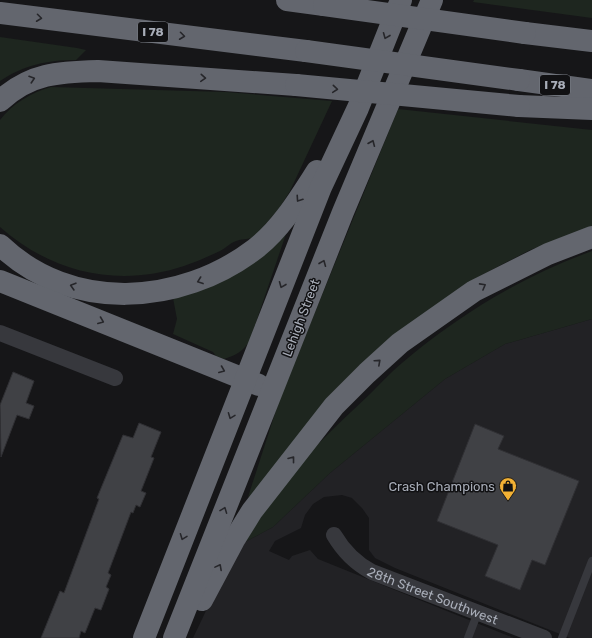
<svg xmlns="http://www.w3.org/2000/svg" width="592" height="638" font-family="Rubik,sans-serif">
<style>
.built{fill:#222225}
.green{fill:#1e261f}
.building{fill:#404145;stroke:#303034}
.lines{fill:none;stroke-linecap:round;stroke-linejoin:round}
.lane{stroke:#37383d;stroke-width:8}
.street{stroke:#37383d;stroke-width:16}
.highway{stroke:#63666e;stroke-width:22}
.highway-bridge{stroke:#63666e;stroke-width:22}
.oneway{stroke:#26262a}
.labels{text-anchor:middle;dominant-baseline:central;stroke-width:3;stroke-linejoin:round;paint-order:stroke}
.shield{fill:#111113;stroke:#7b7e86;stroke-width:1}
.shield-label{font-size:12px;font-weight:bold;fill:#a8adb8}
.street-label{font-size:13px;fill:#a8adb8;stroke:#111113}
.poi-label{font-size:13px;fill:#a8adb8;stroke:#111113;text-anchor:end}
</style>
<rect width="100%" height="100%" fill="#161618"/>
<!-- built -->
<polygon class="built" points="592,319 592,638 570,638 395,568 375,558 369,550 369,518 362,508 352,498 342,495 324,497 313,504 305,515 301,528 275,541 269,551 289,560 292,556 310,550 318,559 514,638 193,638 214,594 245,542 273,527 330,473 445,379 505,344"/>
<!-- green -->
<g class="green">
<polygon points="474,0 592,0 592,18 473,2"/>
<path d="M0 37 77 48 86 50 76 60C48 60 24 65 0 81Z"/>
<path d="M51 87 226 92 332 101 290 191 280 207 254 238C248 239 241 239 236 241 230 243 226 248 220 251 209 256 196 262 184 266 118 288 52 273 0 227V120C12 104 32 92 51 87Z"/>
<polygon points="398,109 592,130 592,226 530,250 476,278 251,496 248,497 280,398"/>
<path d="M288 228 250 340C244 351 236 355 224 359L216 356 213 352 173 334 177 319 173 298Z"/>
<path d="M592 251V319L505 344 445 379 330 473 273 527 245 542C253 528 261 513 270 500 298 461 335 427 370 394 380 384 391 372 402 363 458 315 523 276 592 251Z"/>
</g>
<!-- building -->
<g class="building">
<polygon points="13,372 34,381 26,403 34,406 29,419 17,415 1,457 0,405"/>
<polygon points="139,423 161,432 151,457 154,458 141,491 146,493 140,507 136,505 133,513 131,512 108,573 111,575 106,587 109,589 101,610 95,608 85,633 81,631 79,638 41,638 60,591 64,593 99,499 97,498 123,435 133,438"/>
<polygon points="475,424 504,436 498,449 579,481 545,565 532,560 520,590 485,576 498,545 437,521"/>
</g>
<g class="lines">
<!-- lane -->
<g class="lane">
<polyline points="468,638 478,612"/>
<polyline points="562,638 592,561"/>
</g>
<!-- street -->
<g class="street">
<polyline points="0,333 115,378"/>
<path id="s1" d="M334 535C344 552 355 563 372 572L544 638"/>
</g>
<!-- highway -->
<g class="highway">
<polyline points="287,0 324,5"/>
<polyline points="0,13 306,51"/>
<polyline points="525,33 592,41"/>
<polyline points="519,80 592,90"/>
<path d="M0 101C30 73 59 72 98 71L296 85"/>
<polyline points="519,106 592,109"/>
<path d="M0 245C71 313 180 306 255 249 281 229 299 199 317 171"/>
<polyline points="0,281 259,385"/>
<polyline points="202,600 234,540 252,511 334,406 367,373 400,343 474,291 548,254 592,237"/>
<polyline points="144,638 321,187 358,108 401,0"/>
<polyline points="174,638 343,212 432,0"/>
</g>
<!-- highway-bridge -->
<g class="highway-bridge">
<polyline points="324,5 525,33"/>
<polyline points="306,51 519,80"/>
<polyline points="296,85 519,106"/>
</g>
</g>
<!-- one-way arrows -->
<defs><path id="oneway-chevron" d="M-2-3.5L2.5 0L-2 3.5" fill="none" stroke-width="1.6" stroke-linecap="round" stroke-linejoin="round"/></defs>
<g class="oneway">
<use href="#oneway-chevron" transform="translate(39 18) rotate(7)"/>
<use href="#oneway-chevron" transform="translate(182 36) rotate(7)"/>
<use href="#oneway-chevron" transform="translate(386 36) rotate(112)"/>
<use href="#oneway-chevron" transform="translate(203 78) rotate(4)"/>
<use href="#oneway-chevron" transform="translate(32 79) rotate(-18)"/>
<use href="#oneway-chevron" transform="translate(335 89) rotate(5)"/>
<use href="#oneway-chevron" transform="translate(372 143) rotate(-67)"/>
<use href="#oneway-chevron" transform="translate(299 199) rotate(124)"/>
<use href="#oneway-chevron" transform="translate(323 263) rotate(-68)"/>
<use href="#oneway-chevron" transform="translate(200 281) rotate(160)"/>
<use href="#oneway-chevron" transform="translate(282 285) rotate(112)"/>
<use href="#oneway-chevron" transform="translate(73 286) rotate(-164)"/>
<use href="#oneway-chevron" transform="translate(483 286) rotate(-29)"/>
<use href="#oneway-chevron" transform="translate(101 321) rotate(22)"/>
<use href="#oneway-chevron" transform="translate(378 362) rotate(-42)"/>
<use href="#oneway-chevron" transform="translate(222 370) rotate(22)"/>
<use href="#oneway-chevron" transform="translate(231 416) rotate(111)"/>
<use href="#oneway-chevron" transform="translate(292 459) rotate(-52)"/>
<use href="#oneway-chevron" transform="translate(224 510) rotate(-69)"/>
<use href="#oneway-chevron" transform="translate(183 537) rotate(111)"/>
<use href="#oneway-chevron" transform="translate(219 567) rotate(-62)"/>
</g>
<!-- icons -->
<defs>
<g id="shop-pin" transform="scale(0.9)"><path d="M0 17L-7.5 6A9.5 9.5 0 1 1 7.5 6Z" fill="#f2b134" stroke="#111113"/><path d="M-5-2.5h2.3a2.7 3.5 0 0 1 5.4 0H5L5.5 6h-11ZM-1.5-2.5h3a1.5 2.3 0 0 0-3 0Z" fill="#111"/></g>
</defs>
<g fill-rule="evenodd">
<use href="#shop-pin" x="508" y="486"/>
</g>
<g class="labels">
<!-- shield labels -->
<g class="shield">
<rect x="138" y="22" width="30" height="20" rx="3"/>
<rect x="540" y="75" width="30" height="20" rx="3"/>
</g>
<g class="shield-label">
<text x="153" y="32">I 78</text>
<text x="555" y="85">I 78</text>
</g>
<!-- street labels -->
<g class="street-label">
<text transform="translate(301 318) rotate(-69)">Lehigh Street</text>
<text stroke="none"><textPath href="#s1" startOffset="119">28th Street Southwest</textPath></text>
</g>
<!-- poi labels -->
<g class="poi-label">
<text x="495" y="486">Crash Champions</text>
</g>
</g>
</svg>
